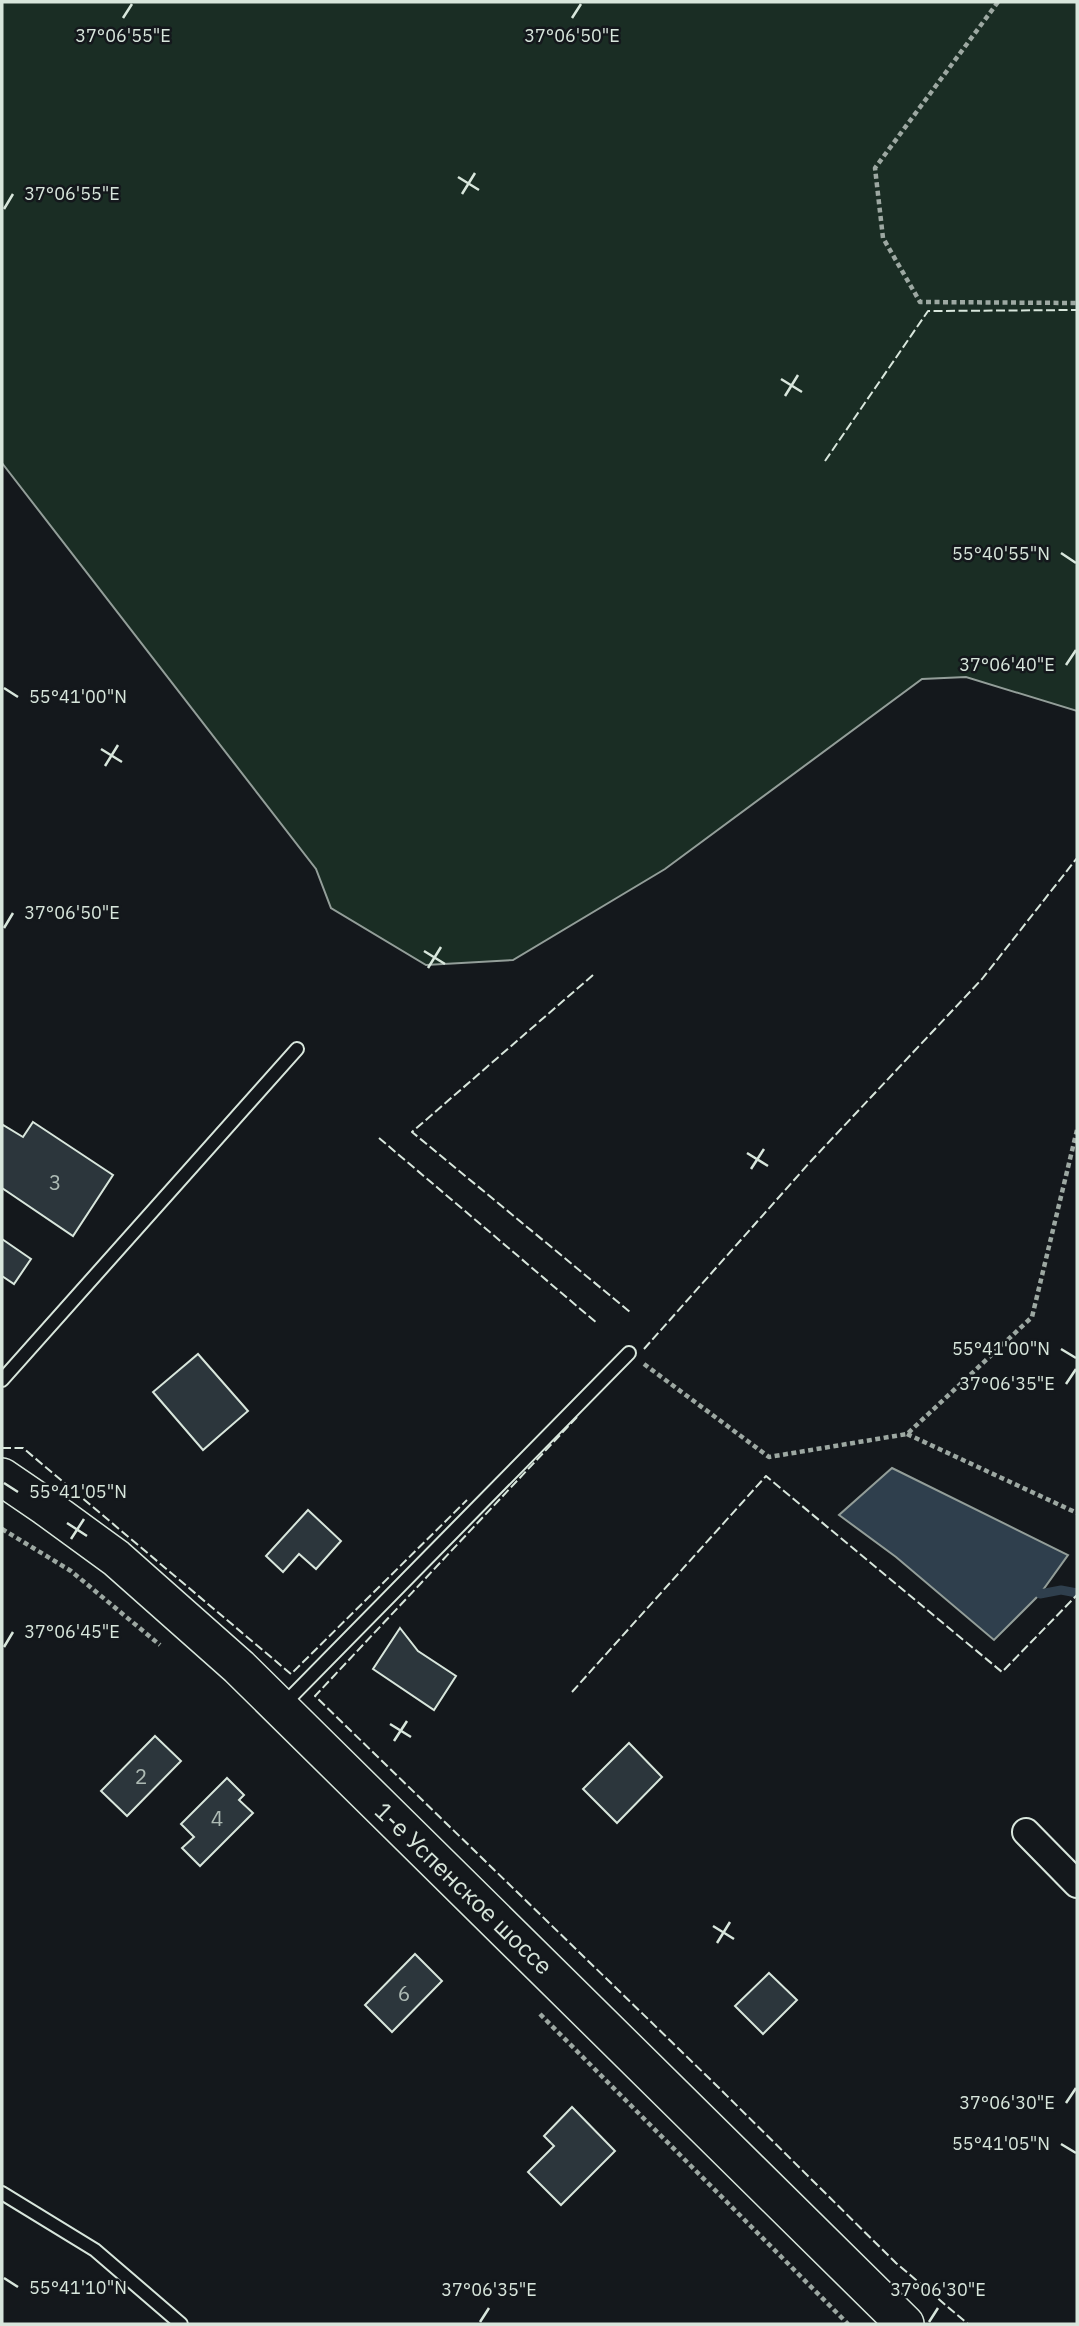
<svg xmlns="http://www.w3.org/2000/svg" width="1079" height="2326" font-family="'IBM Plex Sans',sans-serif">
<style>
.green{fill:#1a2d24;stroke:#939e99;stroke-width:2}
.water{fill:#2f3f4d;stroke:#939e99;stroke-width:2}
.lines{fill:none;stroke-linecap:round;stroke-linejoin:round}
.stream{stroke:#2f3f4d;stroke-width:9}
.building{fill:#2c363c;stroke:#d8e6dc;stroke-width:2}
.service-casing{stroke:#d8e6dc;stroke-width:16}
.minor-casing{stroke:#d8e6dc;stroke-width:30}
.secondary-casing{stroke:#d8e6dc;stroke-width:40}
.path{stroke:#9da8a2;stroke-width:4.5;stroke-dasharray:5 3.5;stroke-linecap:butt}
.service{stroke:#14181c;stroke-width:12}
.minor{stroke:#14181c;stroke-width:26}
.secondary{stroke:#14181c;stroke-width:37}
.fence{stroke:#d8e6dc;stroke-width:2;stroke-dasharray:9 3.5;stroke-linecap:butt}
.ticks{fill:none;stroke:#d8e6dc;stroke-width:2.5}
.labels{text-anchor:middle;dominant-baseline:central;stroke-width:5;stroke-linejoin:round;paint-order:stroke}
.number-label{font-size:21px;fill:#adbab4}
.street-label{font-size:24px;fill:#d8e6dc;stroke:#14181c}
.ticks-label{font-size:18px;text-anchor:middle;fill:#d8e6dc;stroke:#14181c;stroke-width:5;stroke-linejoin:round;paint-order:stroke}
</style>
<rect width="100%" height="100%" fill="#14181c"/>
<!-- green -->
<polygon class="green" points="2,2 1077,2 1077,711 966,677 922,679 665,869 513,960 426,965 331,908 316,869 2,463"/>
<!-- water -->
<polygon class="water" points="892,1468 1068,1555 1040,1594 994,1640 896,1557 839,1515"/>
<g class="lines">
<!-- stream -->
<polyline class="stream" points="1040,1594 1061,1590 1077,1593"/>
</g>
<!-- building -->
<g class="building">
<polygon points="33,1122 113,1175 73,1236 2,1188 2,1127 3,1125 23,1137"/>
<polygon points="2,1239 31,1259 14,1284 2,1276"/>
<polygon points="198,1354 248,1411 203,1450 153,1392"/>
<polygon points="308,1510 341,1541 316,1569 299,1554 283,1572 266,1556"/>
<polygon points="400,1628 418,1651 456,1676 434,1710 373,1669"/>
<polygon points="155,1736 181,1761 127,1816 101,1791"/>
<polygon points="629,1743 662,1777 617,1823 583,1789"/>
<polygon points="227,1778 244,1795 239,1800 253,1813 200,1866 182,1848 194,1837 181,1824"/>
<polygon points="415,1954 442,1981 392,2032 365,2005"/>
<polygon points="769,1973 797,2000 763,2034 735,2006"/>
<polygon points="572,2107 615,2151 561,2205 528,2172 554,2146 544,2136"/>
</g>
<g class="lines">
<!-- service casing -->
<g class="service-casing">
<g id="service">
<polyline points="2,1380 297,1049"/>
<polyline points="283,1705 629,1353"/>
<polyline points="2,2193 95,2250 181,2324"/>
</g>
</g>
<!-- minor casing -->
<g class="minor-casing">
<polyline id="minor" points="1026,1832 1077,1884"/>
</g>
<!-- secondary casing -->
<g class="secondary-casing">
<polyline id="secondary" points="2,1477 46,1507 116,1558 239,1667 905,2324"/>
</g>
<!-- path -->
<g class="path">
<polyline points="998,2 875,168 883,238 920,302 1077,303"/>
<polyline points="644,1364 769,1457 907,1434 1032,1317 1077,1130"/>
<polyline points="907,1434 1077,1513"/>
<polyline points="2,1529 71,1571 160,1645"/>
<polyline points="540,2014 848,2324"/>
</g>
<!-- service -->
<use href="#service" class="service"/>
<!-- minor -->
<use href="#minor" class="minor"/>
<!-- secondary -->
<use href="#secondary" class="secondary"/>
<!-- fence -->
<g class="fence">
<polyline points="825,461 928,311 1077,310"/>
<polyline points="593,975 412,1132 630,1312"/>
<polyline points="379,1138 598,1324"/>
<polyline points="644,1349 811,1161 982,979 1077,858"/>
<polyline points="577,1417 315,1696 715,2084 896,2263 968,2324"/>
<polyline points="2,1448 23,1448 291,1674 467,1500"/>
<polyline points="572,1692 766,1476 1002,1672 1077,1595"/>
</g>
</g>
<!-- ticks -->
<path class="ticks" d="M123 18 132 4M572 18 581 4M458 177 479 190M462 194 475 173M4 209 13 194M781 379 802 392M785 396 798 375M1061 553 1076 563M1066 665 1076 650M4 688 18 697M101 749 122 762M105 766 118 745M4 928 13 913M424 951 445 964M428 968 441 947M747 1153 768 1166M751 1169 764 1149M1061 1349 1076 1358M1066 1384 1076 1369M4 1483 18 1492M67 1523 87 1536M71 1539 84 1519M4 1647 13 1632M390 1724 411 1737M394 1741 407 1721M713 1926 734 1939M717 1943 730 1922M1066 2103 1076 2088M1061 2144 1076 2153M4 2278 18 2287M480 2322 489 2308M929 2322 938 2308"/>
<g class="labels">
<!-- number labels -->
<g class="number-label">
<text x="55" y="1182">3</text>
<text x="141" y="1776">2</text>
<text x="217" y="1818">4</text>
<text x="404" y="1993">6</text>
</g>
<!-- street labels -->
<g class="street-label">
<text transform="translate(464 1888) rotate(44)">1-е Успенское шоссе</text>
</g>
</g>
<g class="ticks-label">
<text x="123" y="42">37°06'55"E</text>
<text x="572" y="42">37°06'50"E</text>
<text x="72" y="200">37°06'55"E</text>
<text x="1001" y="560">55°40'55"N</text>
<text x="1007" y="671">37°06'40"E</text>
<text x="78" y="703">55°41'00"N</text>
<text x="72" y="919">37°06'50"E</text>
<text x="1001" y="1355">55°41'00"N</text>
<text x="1007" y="1390">37°06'35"E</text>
<text x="78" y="1498">55°41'05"N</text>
<text x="72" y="1638">37°06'45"E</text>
<text x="1007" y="2109">37°06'30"E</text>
<text x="1001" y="2150">55°41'05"N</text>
<text x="78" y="2294">55°41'10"N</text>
<text x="489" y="2296">37°06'35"E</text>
<text x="938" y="2296">37°06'30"E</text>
</g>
<!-- border -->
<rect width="1079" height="2326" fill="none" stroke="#d8e6dc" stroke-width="7"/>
</svg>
